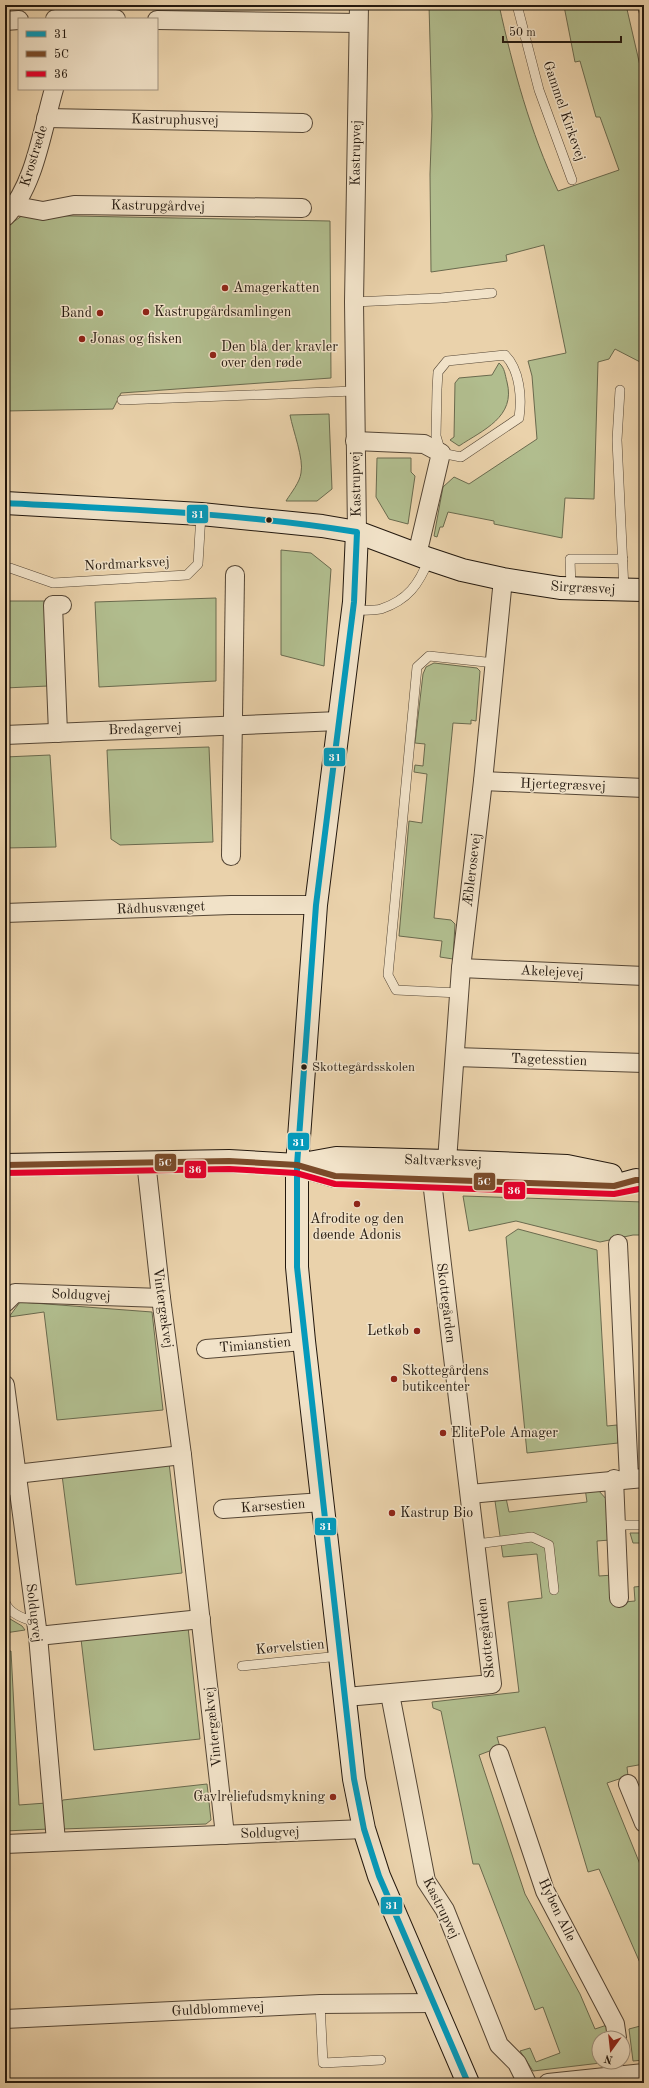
<svg xmlns="http://www.w3.org/2000/svg" width="649" height="2088" font-family="'Old Standard TT',serif">
<style>
.green{fill:#b1bd8e;stroke:#6a6a4e}
.lines{fill:none;stroke-linecap:round;stroke-linejoin:round}
.lane-casing{stroke:#554635;stroke-width:10}
.street-casing{stroke:#554635;stroke-width:20}
.secondary-casing{stroke:#23180e;stroke-width:24}
.lane{stroke:#f1e2c8;stroke-width:9}
.street{stroke:#f1e2c8;stroke-width:18}
.secondary{stroke:#f1e2c8;stroke-width:22}
.bus-1-casing{stroke:#f1e2c8;stroke-width:9}
.bus-2-casing{stroke:#f1e2c8;stroke-width:9}
.bus-3-casing{stroke:#f1e2c8;stroke-width:9}
.bus-1{stroke:#049abb;stroke-width:6}
.bus-2{stroke:#7a4b2a;stroke-width:6}
.bus-3{stroke:#e4002b;stroke-width:6}
.poi-dot{fill:#8f2418;stroke:#f1e2c8;stroke-width:1.5}
.bus-dot{fill:#23180e;stroke:#f1e2c8;stroke-width:1.5}
.labels{text-anchor:middle;dominant-baseline:central;stroke-width:3;stroke-linejoin:round;paint-order:stroke}
.bus-label{font-size:13px;fill:#23180e;stroke:#f1e2c8;text-anchor:start}
.street-label{font-size:14px;fill:#23180e;stroke:#f1e2c8}
.poi-label{font-size:14px;fill:#23180e;stroke:#f1e2c8;text-anchor:start}
.line-badge{stroke:#f1e2c8;stroke-width:1.5}
.badge-label{font-size:11px;text-anchor:middle;font-weight:bold;fill:#fff}
</style>
<rect width="100%" height="100%" fill="#ead2ab"/>
<filter id="stains"><feTurbulence type="fractalNoise" baseFrequency=".005" numOctaves="4"/><feColorMatrix values="0 0 0 0 .2 0 0 0 0 .09 0 0 0 0 .02 0 0 0 .5 -.17"/></filter>
<radialGradient id="worn" r=".72"><stop offset=".6" stop-color="#630" stop-opacity="0"/><stop offset="1" stop-color="#630" stop-opacity=".3"/></radialGradient>
<!-- green -->
<g class="green">
<path d="M429 5H499C513 68 530 132 558 191L619 170 600 117H596L580 61 575 62 564 6 559 5H626L644 83V364L615 349 609 359 598 362 594 499 565 498 562 538 494 524V521L448 512 443 527H440L437 537 434 536 443 487 454 477 469 484 537 439 532 376 528 361 566 353 544 245 506 255 507 261 431 272 430 174 432 116Z"/>
<polygon points="23,215 330,221 331,378 121,393 113,409 5,411 5,228"/>
<path d="M499 363C505 368 505 375 507 382 516 417 483 430 459 446L450 440 454 437 455 383 459 378 492 375Z"/>
<path d="M329 414 332 489 317 501H286C291 493 300 482 301 473 304 459 293 431 290 415Z"/>
<polygon points="377,458 411,458 411,472 415,476 408,524 389,519 376,497"/>
<polygon points="281,550 311,553 331,569 324,666 281,655"/>
<polygon points="216,598 216,681 99,687 95,602"/>
<polygon points="5,601 45,601 48,686 5,688"/>
<polygon points="434,663 477,668 480,671 476,721 471,720 471,724 453,723 434,918 451,920 455,924 453,959 440,957 442,941 399,936 409,821 422,823 427,774 414,772 415,765 423,766 425,744 415,743 423,674 426,667"/>
<polygon points="209,747 213,842 120,845 111,839 107,750"/>
<polygon points="50,755 56,847 5,848 5,757"/>
<polygon points="463,1196 644,1202 644,1235 633,1235 600,1242 516,1221 469,1231"/>
<polygon points="518,1229 597,1250 607,1426 617,1425 618,1443 527,1453 506,1237"/>
<polygon points="20,1302 152,1312 163,1410 57,1420 44,1312 9,1317"/>
<polygon points="169,1463 182,1573 76,1585 62,1475"/>
<polygon points="585,1488 598,1490 608,1501 610,1540 597,1541 599,1576 613,1575 614,1603 635,1601 634,1587 644,1586 644,1764 627,1767 628,1776 607,1783 644,1874 644,1972 599,1869 588,1872 545,1727 497,1737 500,1747 479,1755 525,1894 580,1994 595,2029 607,2025 607,2038 599,2038 599,2062 609,2062 533,2071 520,2051 530,2048 536,2062 560,2053 543,2007 535,2010 479,1864 473,1864 441,1711 433,1708 432,1702 519,1692 508,1602 542,1598 537,1554 503,1557 495,1501 506,1498 509,1512 587,1502"/>
<polygon points="630,1533 644,1533 644,1543 633,1543"/>
<polygon points="5,1616 22,1626 25,1630 5,1633"/>
<polygon points="188,1627 200,1739 94,1750 81,1639"/>
<polygon points="11,1651 19,1805 46,1803 49,1829 5,1831 5,1652"/>
<polygon points="207,1784 211,1820 206,1824 62,1829 59,1805 63,1800"/>
<polygon points="644,2025 644,2060 633,2061 629,2029"/>
</g>
<g class="lines">
<!-- lane casing -->
<g class="lane-casing">
<g id="lane">
<polyline points="517,5 539,90 572,180"/>
<polyline points="642,5 644,13"/>
<polyline points="354,302 441,298 492,293"/>
<path d="M505 355C520 370 522 398 519 418L461 457 441 453 436 436 437 389 438 372 447 361Z"/>
<polyline points="620,390 617,440 624,590"/>
<polyline points="122,400 354,391"/>
<polyline points="5,568 10,568 53,583 187,575 198,564 201,514"/>
<polyline points="571,588 570,559 623,559"/>
<path d="M353 610C361 610 373 611 381 609 408 600 419 584 429 559"/>
<polyline points="459,993 396,990 388,975 417,667 429,656 495,663"/>
<polyline points="5,1492 18,1487"/>
<polyline points="616,1525 644,1525"/>
<polyline points="476,1544 532,1537 549,1545 554,1590"/>
<path d="M5 1602C9 1614 24 1619 36 1622"/>
<polyline points="242,1666 340,1656"/>
<polyline points="320,2004 323,2063 381,2060"/>
</g>
</g>
<!-- street casing -->
<g class="street-casing">
<g id="street">
<polyline points="55,19 116,19"/>
<polyline points="157,20 358,23"/>
<polyline points="5,21 19,20"/>
<polyline points="46,118 303,123"/>
<polyline points="16,206 43,211 74,205 302,208"/>
<path d="M5 217C35 186 42 130 54 89"/>
<polyline points="355,441 424,444 441,453 417,555"/>
<polyline points="357,532 354,302 359,5"/>
<polyline points="58,733 53,605 62,605"/>
<polyline points="5,735 339,721"/>
<polyline points="483,781 644,788"/>
<polyline points="231,856 235,575"/>
<polyline points="5,913 231,905 316,905"/>
<polyline points="461,968 644,976"/>
<polyline points="455,1057 644,1063"/>
<polyline points="146,1161 161,1298 182,1455 225,1835"/>
<polyline points="447,1161 461,968 483,781 503,579"/>
<polyline points="618,1244 629,1478"/>
<polyline points="5,1303 15,1293 161,1298"/>
<polyline points="206,1349 304,1341"/>
<polyline points="5,1385 38,1636 56,1841"/>
<polyline points="16,1474 182,1455"/>
<polyline points="614,1479 619,1598"/>
<polyline points="470,1494 644,1478"/>
<polyline points="223,1509 323,1502"/>
<polyline points="38,1636 201,1619"/>
<polyline points="390,1694 426,1881 445,1910 499,2045 517,2063 527,2083"/>
<polyline points="346,1697 492,1684 432,1181 435,1167"/>
<polyline points="499,1754 545,1891 615,2024 617,2038"/>
<polyline points="628,1784 644,1823"/>
<polyline points="5,1844 364,1829"/>
<polyline points="5,2019 320,2004 432,2003"/>
<polyline points="548,2083 644,2073"/>
</g>
</g>
<!-- secondary casing -->
<g class="secondary-casing">
<g id="secondary">
<polyline points="5,503 201,514 322,526 357,532 429,559 462,570 503,579 560,588 644,590"/>
<polyline points="357,532 354,602 316,905 297,1165 297,1267 304,1341 354,1779 364,1829 379,1876 468,2083"/>
<polyline points="303,1164 336,1158 447,1161 567,1166 611,1175"/>
<polyline points="5,1165 229,1161 297,1165 335,1176 614,1186 636,1180"/>
</g>
</g>
<!-- lane -->
<use href="#lane" class="lane"/>
<!-- street -->
<use href="#street" class="street"/>
<!-- secondary -->
<use href="#secondary" class="secondary"/>
<!-- bus-1 casing -->
<g class="bus-1-casing">
<path id="bus-1" d="M5 503C123 509 240 513 357 532L354 602 316 905 297 1165V1267L354 1779 364 1829 379 1876 468 2083"/>
</g>
<!-- bus-2 casing -->
<g class="bus-2-casing">
<polyline id="bus-2" points="5,1165 229,1161 297,1165 335,1176 614,1186 636,1180 644,1180"/>
</g>
<!-- bus-3 casing -->
<g class="bus-3-casing">
<polyline id="bus-3" points="5,1173 229,1169 296,1173 335,1184 614,1194 644,1188"/>
</g>
<!-- bus-1 -->
<use href="#bus-1" class="bus-1"/>
<!-- bus-2 -->
<use href="#bus-2" class="bus-2"/>
<!-- bus-3 -->
<use href="#bus-3" class="bus-3"/>
</g>
<!-- markers -->
<g class="poi-dot">
<circle cx="225" cy="288" r="4"/>
<circle cx="146" cy="312" r="4"/>
<circle cx="100" cy="313" r="4"/>
<circle cx="82" cy="339" r="4"/>
<circle cx="213" cy="355" r="4"/>
<circle cx="357" cy="1204" r="4"/>
<circle cx="417" cy="1331" r="4"/>
<circle cx="394" cy="1379" r="4"/>
<circle cx="443" cy="1433" r="4"/>
<circle cx="392" cy="1513" r="4"/>
<circle cx="333" cy="1797" r="4"/>
</g>
<g class="bus-dot">
<circle cx="269" cy="520" r="3.5"/>
<circle cx="304" cy="1067" r="3.5"/>
</g>
<g class="labels">
<!-- bus labels -->
<g class="bus-label">
<text x="312" y="1067">Skottegårdsskolen</text>
</g>
<!-- street labels -->
<g class="street-label">
<text transform="translate(564 111) rotate(71)">Gammel Kirkevej</text>
<text transform="translate(175 120) rotate(1)">Kastruphusvej</text>
<text transform="translate(356 153) rotate(-89)">Kastrupvej</text>
<text transform="translate(34 156) rotate(-73)">Krostræde</text>
<text transform="translate(158 206) rotate(1)">Kastrupgårdvej</text>
<text transform="translate(356 484) rotate(-91)">Kastrupvej</text>
<text transform="translate(127 564) rotate(-3)">Nordmarksvej</text>
<text transform="translate(583 588) rotate(3)">Sirgræsvej</text>
<text transform="translate(145 729) rotate(-2)">Bredagervej</text>
<text transform="translate(563 785) rotate(2)">Hjertegræsvej</text>
<text transform="translate(472 870) rotate(-83)">Æblerosevej</text>
<text transform="translate(161 908) rotate(-2)">Rådhusvænget</text>
<text transform="translate(552 972) rotate(3)">Akelejevej</text>
<text transform="translate(549 1060) rotate(2)">Tagetesstien</text>
<text transform="translate(443 1161) rotate(2)">Saltværksvej</text>
<text transform="translate(81 1295) rotate(2)">Soldugvej</text>
<text transform="translate(446 1303) rotate(83)">Skottegården</text>
<text transform="translate(163 1308) rotate(82)">Vintergækvej</text>
<text transform="translate(255 1345) rotate(-5)">Timianstien</text>
<text transform="translate(273 1506) rotate(-4)">Karsestien</text>
<text transform="translate(34 1613) rotate(83)">Soldugvej</text>
<text transform="translate(486 1638) rotate(-96)">Skottegården</text>
<text transform="translate(290 1647) rotate(-5)">Kørvelstien</text>
<text transform="translate(213 1727) rotate(-96)">Vintergækvej</text>
<text transform="translate(270 1833) rotate(-2)">Soldugvej</text>
<text transform="translate(441 1908) rotate(64)">Kastrupvej</text>
<text transform="translate(557 1910) rotate(64)">Hyben Alle</text>
<text transform="translate(218 2009) rotate(-3)">Guldblommevej</text>
</g>
<!-- poi labels -->
<g class="poi-label">
<text x="233" y="288">Amagerkatten</text>
<text x="154" y="312">Kastrupgårdsamlingen</text>
<text x="92" y="313" text-anchor="end">Band</text>
<text x="90" y="339">Jonas og fisken</text>
<text x="221" y="347">Den blå der kravler<tspan x="221" dy="16">over den røde</tspan></text>
<text x="357" y="1219" text-anchor="middle">Afrodite og den<tspan x="357" dy="16">døende Adonis</tspan></text>
<text x="409" y="1331" text-anchor="end">Letkøb</text>
<text x="402" y="1371">Skottegårdens<tspan x="402" dy="16">butikcenter</tspan></text>
<text x="451" y="1433">ElitePole Amager</text>
<text x="400" y="1513">Kastrup Bio</text>
<text x="325" y="1797" text-anchor="end">Gavlreliefudsmykning</text>
</g>
</g>
<g class="line-badge">
<rect x="186" y="504" width="23" height="20" rx="4" fill="#049abb"/>
<rect x="323" y="747" width="23" height="20" rx="4" fill="#049abb"/>
<rect x="287" y="1132" width="23" height="19" rx="4" fill="#049abb"/>
<rect x="154" y="1153" width="23" height="19" rx="4" fill="#7a4b2a"/>
<rect x="184" y="1160" width="23" height="19" rx="4" fill="#e4002b"/>
<rect x="473" y="1172" width="23" height="19" rx="4" fill="#7a4b2a"/>
<rect x="503" y="1181" width="23" height="19" rx="4" fill="#e4002b"/>
<rect x="314" y="1517" width="23" height="19" rx="4" fill="#049abb"/>
<rect x="380" y="1896" width="23" height="19" rx="4" fill="#049abb"/>
</g>
<g class="badge-label">
<text x="198" y="518">31</text>
<text x="335" y="761">31</text>
<text x="299" y="1146">31</text>
<text x="165" y="1166">5C</text>
<text x="195" y="1173">36</text>
<text x="484" y="1185">5C</text>
<text x="514" y="1194">36</text>
<text x="326" y="1530">31</text>
<text x="392" y="1909">31</text>
</g>
<!-- margin -->
<rect width="649" height="2088" fill="none" stroke="#ead2ab" stroke-width="20"/>
<rect x="6" y="6" width="637" height="2076" fill="none" stroke="#23180e" stroke-width="2"/>
<rect x="10" y="10" width="629" height="2068" fill="none" stroke="#23180e"/>
<!-- legend -->
<rect x="18" y="18" width="140" height="72" fill="#f1e2c8" stroke="#9f917e"/>
<rect x="26" y="31" width="20" height="6" fill="#049abb" stroke="#9f917e"/>
<text x="54" y="38" font-size="12" fill="#23180e">31</text>
<rect x="26" y="51" width="20" height="6" fill="#7a4b2a" stroke="#9f917e"/>
<text x="54" y="58" font-size="12" fill="#23180e">5C</text>
<rect x="26" y="71" width="20" height="6" fill="#e4002b" stroke="#9f917e"/>
<text x="54" y="78" font-size="12" fill="#23180e">36</text>
<!-- north arrow -->
<g transform="translate(611 2050) rotate(195)"><circle r="19" fill="#f1e2c8" stroke="#9f917e"/>
<path d="M0-3L7 15L0 10L-7 15Z" fill="#8f2418"/>
<text y="-6" font-size="11" font-weight="bold" text-anchor="middle" fill="#23180e">N</text>
</g>
<!-- scale -->
<path d="M503 36v6h118v-6" fill="none" stroke="#23180e" stroke-width="2"/>
<text x="509" y="36" font-size="12" fill="#23180e" stroke="#f1e2c8" stroke-width="3" paint-order="stroke">50 m</text>
<rect width="100%" height="100%" filter="url(#stains)"/>
<rect width="100%" height="100%" fill="url(#worn)"/>
</svg>
